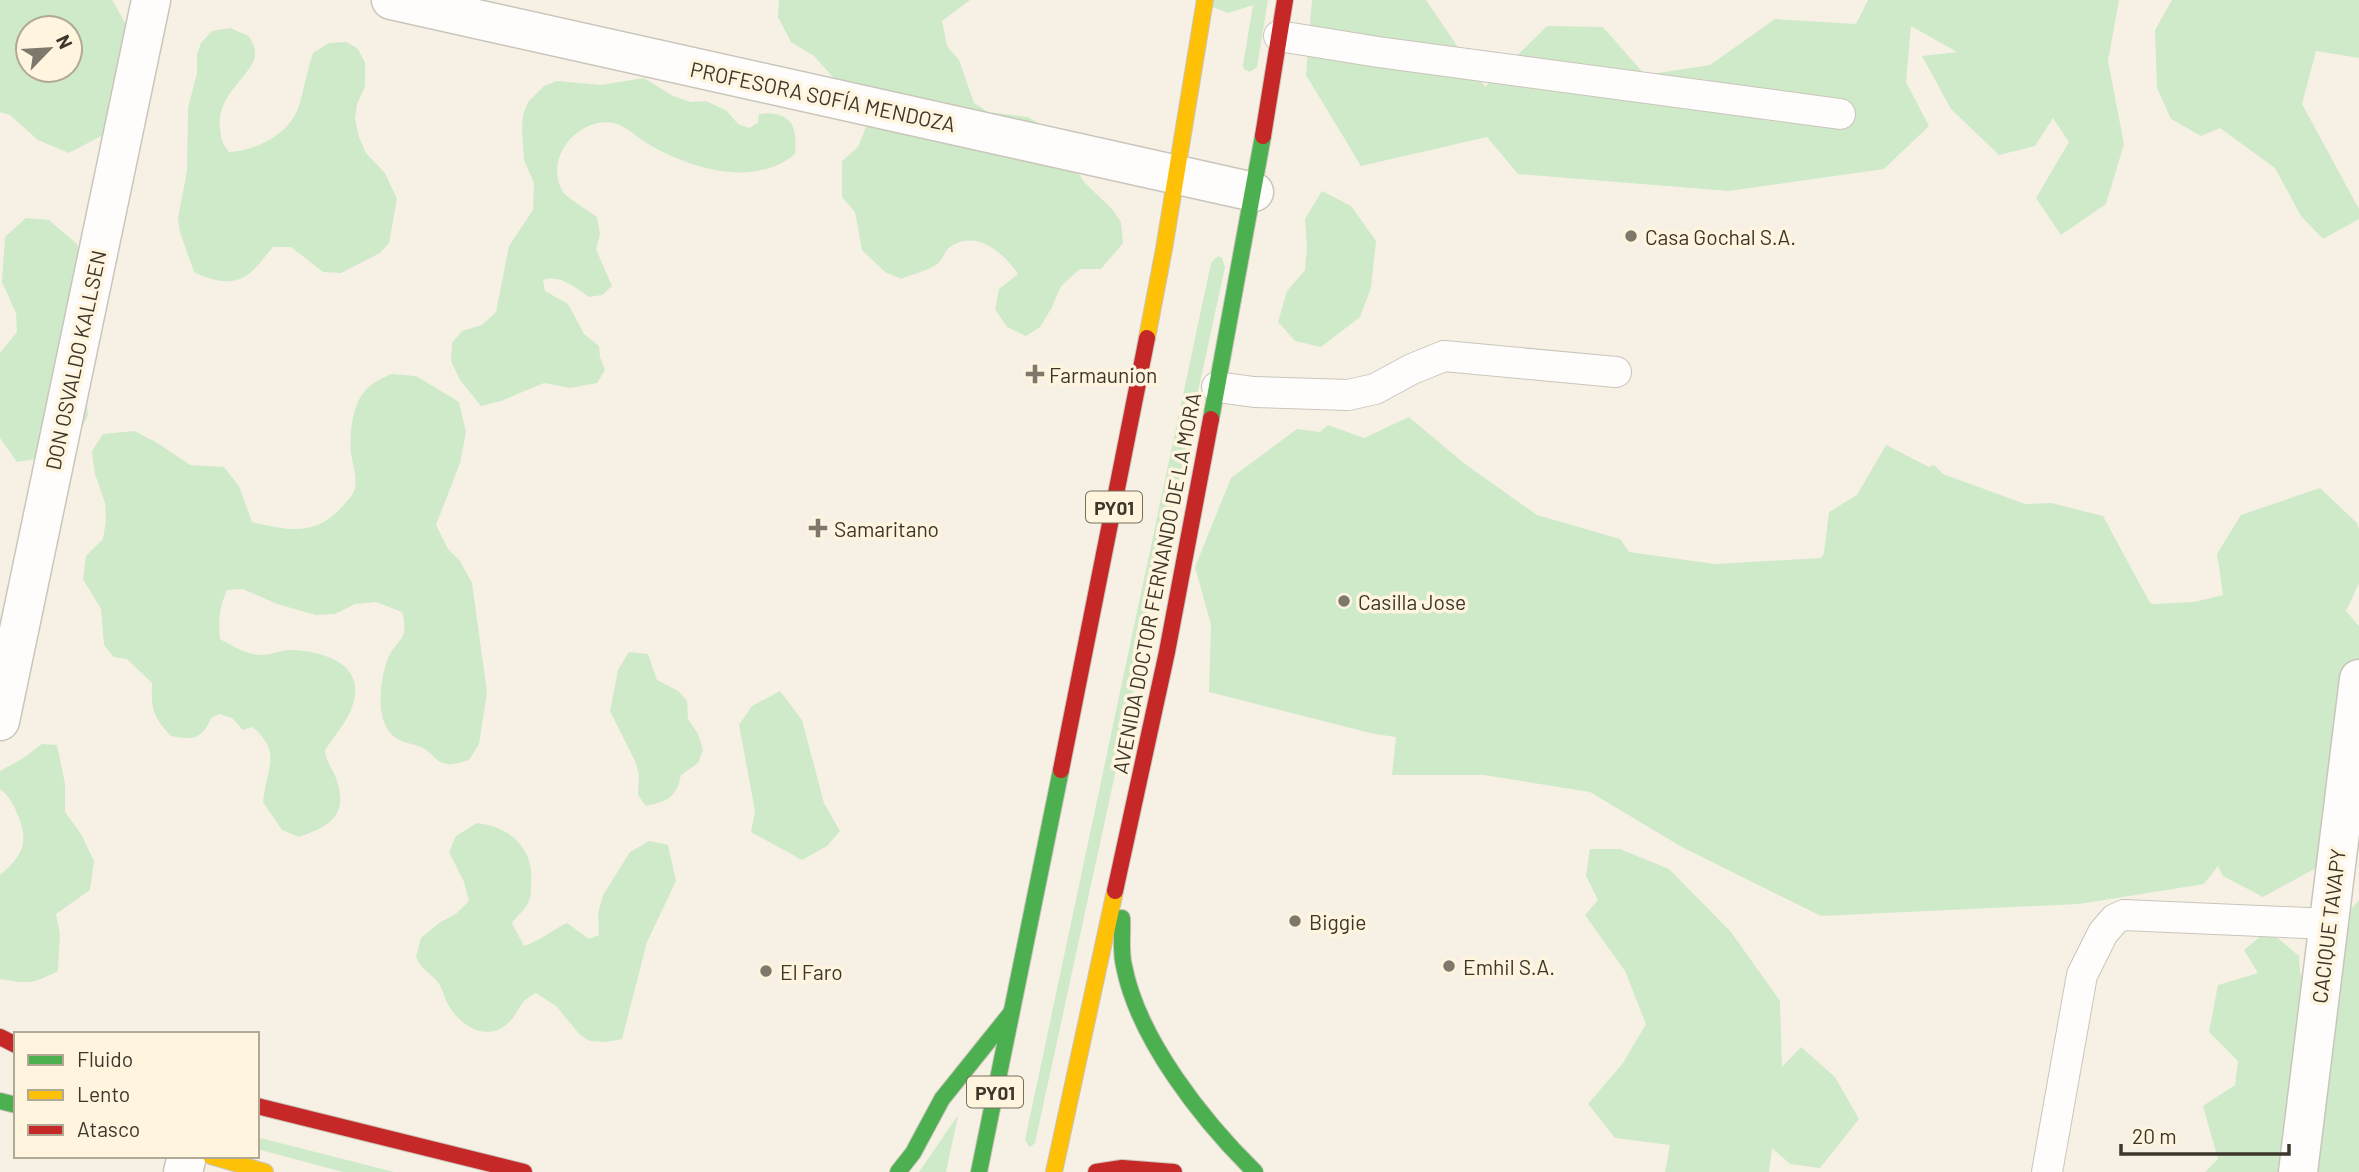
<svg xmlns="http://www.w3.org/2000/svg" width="2359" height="1172" font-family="Barlow,sans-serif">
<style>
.green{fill:#ceeac9;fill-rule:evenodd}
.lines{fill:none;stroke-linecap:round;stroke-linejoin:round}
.lane-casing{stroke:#cac5bb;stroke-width:32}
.street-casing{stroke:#cac5bb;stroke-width:41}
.fast-casing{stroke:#cac5bb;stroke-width:18}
.slow-casing{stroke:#cac5bb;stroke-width:18}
.jam-casing{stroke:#cac5bb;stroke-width:18}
.lane{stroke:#fefdfb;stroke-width:30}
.street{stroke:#fefdfb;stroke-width:38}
.fast{stroke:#4caf50;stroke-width:16}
.slow{stroke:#ffc107;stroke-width:16}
.jam{stroke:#c62828;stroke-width:16}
.poi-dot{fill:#7d776c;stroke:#fff4dd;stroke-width:2.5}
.labels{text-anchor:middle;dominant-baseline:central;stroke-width:7;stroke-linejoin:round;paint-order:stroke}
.shield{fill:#fff4dd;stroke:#766f60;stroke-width:2}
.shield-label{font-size:19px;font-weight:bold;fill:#3c362b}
.street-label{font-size:21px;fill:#3c362b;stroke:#fff4dd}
.poi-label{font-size:21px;fill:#3c362b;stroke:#fff4dd;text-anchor:start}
</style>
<rect width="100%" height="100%" fill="#f7f1e5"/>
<!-- green -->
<g class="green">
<path d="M0 0H112L131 33 118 127 69 153 38 140 10 115 0 112ZM28 28H70V70H28Z"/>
<path d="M779 0H970L942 21 947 46 959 60 974 103 988 112 1028 117 1055 133 1084 182 1112 209 1121 222 1123 243 1101 269H1080L1061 286 1051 309 1040 327 1026 336 1007 327 995 309 999 289 1018 274C1003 252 976 229 950 247 944 251 943 260 937 264 928 271 912 274 901 279L885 272 862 250 855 212 842 197V161L858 147 866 127 832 76 814 56 791 42 778 17Z"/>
<polygon points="1207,0 1268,0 1257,67 1250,72 1244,69 1243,65 1253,5 1228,13 1208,5"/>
<polygon points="1312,0 1426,0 1485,87 1547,26 1603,27 1645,75 1710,65 1775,19 1856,24 1868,0 2119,0 2108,61 2124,144 2106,204 2061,235 2036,198 2069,142 2053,118 2035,146 1999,155 1951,109 1922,56 1957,52 1911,26 1906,82 1929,126 1884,169 1729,191 1518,174 1487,137 1361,166 1306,75"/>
<polygon points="2172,0 2359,0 2359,58 2316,51 2302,104 2359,209 2359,219 2323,239 2301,216 2275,168 2220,128 2201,136 2171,119 2157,88 2155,30"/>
<path d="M230 28 249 36C251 40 255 47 255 51 258 73 216 91 220 128 221 139 222 143 229 152 257 150 289 135 299 106 304 89 307 71 313 53L329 43 346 42 357 48 365 62V87L357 104 355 118 359 137 366 153 385 173 397 199 389 243 380 253 341 273 323 272 291 247H273C265 256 255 271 244 277 229 286 208 279 194 272L180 232 178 218 187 171 188 108 197 73V54L201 43 212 31Z"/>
<path d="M644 78 673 96 691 102 706 101 727 111 738 124 749 128 758 123 759 114C790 111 798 124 795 154 754 188 692 169 650 145 638 139 627 126 614 123 577 116 543 160 563 192 566 197 590 212 597 217L600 234 596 249 612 286 602 295 589 297C575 287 559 274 543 280L545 291 568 304 584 334 599 346 600 357 605 370 597 383 570 388 544 383 501 401 481 406 460 380 451 361 452 343 462 331 482 325 496 312 509 246 533 210 534 183 524 160 522 129 523 115 528 102 544 86 557 81 601 85Z"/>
<polygon points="1322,191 1351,206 1376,241 1371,288 1360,317 1321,347 1295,341 1278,322 1287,291 1305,270 1307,246 1305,219"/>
<polygon points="26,218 49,220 77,244 98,307 83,378 88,415 69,454 17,462 0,438 0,353 17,332 16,313 2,282 5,237"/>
<polygon points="1218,256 1222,258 1225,267 1035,1143 1030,1147 1025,1140 1211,263"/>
<path d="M391 374 416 376 459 402 466 432 460 463 436 525 448 549 460 561 472 583 487 692 479 744 469 760C456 764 444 768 434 757 430 753 426 749 421 747 413 744 404 743 396 738 374 724 380 681 387 661 395 638 410 644 402 612L376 602 355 604 335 614 316 615 277 604 243 589 227 590C220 606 218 620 220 639 233 646 245 654 260 655 271 655 281 650 292 650 323 651 366 664 353 704 348 721 335 735 325 750 326 763 334 770 337 781 349 817 327 827 299 837L282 830 263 802C266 770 283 751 252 727L243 730 232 718 219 714 211 718C202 740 193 740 171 736 153 717 151 709 152 683L127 659 114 657 104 645 101 609 83 579 86 556 103 539 106 520 105 503 95 474 93 460 92 451 103 434 134 431 156 442 190 465 224 467 239 486 252 522C287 530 314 537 341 508 345 503 352 497 354 491 358 480 353 465 351 454 349 436 352 406 364 392 371 383 381 379 391 374Z"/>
<polygon points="1409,417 1465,464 1537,515 1620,539 1629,552 1715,564 1821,558 1824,553 1829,512 1857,495 1886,445 1929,467 1934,465 1943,474 2025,504 2051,503 2103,516 2150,603 2153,604 2194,602 2223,595 2217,554 2241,515 2320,488 2357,523 2359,529 2359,583 2346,611 2359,626 2359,775 2338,815 2316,868 2263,897 2223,876 2218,866 2204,884 2079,904 1821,916 1680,846 1590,792 1484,775 1392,775 1396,737 1374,734 1209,692 1211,625 1195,567 1231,478 1297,429 1320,432 1328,425 1364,438"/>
<path d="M629 652 648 654 657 680 678 691 687 701 688 719 698 734 703 750 698 763 681 775C676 798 668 801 646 806L638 795 639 775 636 763 610 711 618 670Z"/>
<polygon points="780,691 802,720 824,803 840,831 827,846 802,860 751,832 755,811 739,725 752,706"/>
<path d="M42 744 57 745 65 784V812L81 834 94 861 90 890 56 914 60 934 58 971C33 984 28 984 0 979V875C24 855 30 841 16 811 12 802 9 796 0 789V771L22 759Z"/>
<path d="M477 823C511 827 535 849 531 885 531 889 531 897 529 901 526 909 517 916 512 923L524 946C542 940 550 931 567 923L589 939 599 935 598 913 603 895 630 852 649 841 668 845 676 881 647 942 622 1039 606 1042 590 1041 580 1035 556 1006 536 993C517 1002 521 1012 507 1024 486 1042 461 1026 449 1006 444 998 443 988 437 981 429 972 421 969 416 957L421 938 439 923 457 913 469 901 464 882 449 852 456 836Z"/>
<polygon points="1590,849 1620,849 1669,869 1731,932 1780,1001 1782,1067 1801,1047 1835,1077 1859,1119 1820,1168 1790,1164 1772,1148 1769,1172 1665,1172 1670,1145 1615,1138 1588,1104 1623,1063 1646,1024 1625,971 1585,915 1598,900 1586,876"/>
<polygon points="2359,900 2359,1172 2310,1172 2327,936"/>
<polygon points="2268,930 2299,956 2300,972 2318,1015 2287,1172 2205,1172 2218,1159 2203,1106 2235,1085 2238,1061 2209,1032 2218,985 2258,973 2244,950"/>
<polygon points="958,1116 946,1172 919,1172 956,1118"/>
<polygon points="260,1138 394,1172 343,1172 257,1149 257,1139"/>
</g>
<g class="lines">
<!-- lane casing -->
<g class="lane-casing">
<g id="lane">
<polyline points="1279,36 1378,52 1840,114"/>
<polyline points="1217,387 1254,392 1348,395 1375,389 1412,369 1444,356 1616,372"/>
<polyline points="2047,1172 2082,975 2103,933 2115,919 2124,915 2329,924"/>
</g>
</g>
<!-- street casing -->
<g class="street-casing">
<g id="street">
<polyline points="391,0 1254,192"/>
<polyline points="0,721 151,0"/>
<polyline points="183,1172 187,1156"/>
<polyline points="2298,1172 2359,679"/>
</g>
</g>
<!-- fast casing -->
<g class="fast-casing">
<g id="fast">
<polyline points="1211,419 1263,136"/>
<path d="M1122 918C1123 934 1120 950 1124 966 1138 1039 1203 1121 1255 1172"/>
<polyline points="0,1101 16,1105"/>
<polyline points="898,1172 913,1153 942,1099 1011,1013"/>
<polyline points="979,1172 1061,770"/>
</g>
</g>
<!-- slow casing -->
<g class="slow-casing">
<g id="slow">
<polyline points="1147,338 1164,249 1205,0"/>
<polyline points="211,1156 265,1172"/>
<polyline points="1054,1172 1115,891"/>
</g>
</g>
<!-- jam casing -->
<g class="jam-casing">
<g id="jam">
<polyline points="1263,136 1285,0"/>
<polyline points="1061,770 1147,338"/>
<polyline points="1115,891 1167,652 1211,419"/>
<polyline points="0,1037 16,1045"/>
<polyline points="257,1106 524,1172"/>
<polyline points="1096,1172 1122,1168 1174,1172"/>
</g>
</g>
<!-- lane -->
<use href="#lane" class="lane"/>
<!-- street -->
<use href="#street" class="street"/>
<!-- fast -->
<use href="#fast" class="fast"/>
<!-- slow -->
<use href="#slow" class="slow"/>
<!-- jam -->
<use href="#jam" class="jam"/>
</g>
<!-- markers -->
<g class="poi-dot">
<circle cx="1631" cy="236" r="7"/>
<path d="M1031.5 363.5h7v7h7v7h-7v7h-7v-7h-7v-7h7z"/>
<path d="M814.5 517.5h7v7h7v7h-7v7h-7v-7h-7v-7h7z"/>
<circle cx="1344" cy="601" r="7"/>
<circle cx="1295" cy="921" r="7"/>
<circle cx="1449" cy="966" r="7"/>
<circle cx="766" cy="971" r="7"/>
</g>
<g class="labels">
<!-- shield labels -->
<g class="shield">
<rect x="1086" y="491.5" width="56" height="31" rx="5"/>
<rect x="967" y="1076.5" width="56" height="31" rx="5"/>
</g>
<g class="shield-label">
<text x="1114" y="507">PY01</text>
<text x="995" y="1092">PY01</text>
</g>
<!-- street labels -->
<g class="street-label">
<text transform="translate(823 96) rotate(12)">PROFESORA SOFÍA MENDOZA</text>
<text transform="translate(75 360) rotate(-78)">DON OSVALDO KALLSEN</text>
<text transform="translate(1156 583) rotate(-79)">AVENIDA DOCTOR FERNANDO DE LA MORA</text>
<text transform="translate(2328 926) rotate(-83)">CACIQUE TAVAPY</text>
</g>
<!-- poi labels -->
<g class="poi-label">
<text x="1645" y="236">Casa Gochal S.A.</text>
<text x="1049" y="374">Farmaunion</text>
<text x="834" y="528">Samaritano</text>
<text x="1358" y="601">Casilla Jose</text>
<text x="1309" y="921">Biggie</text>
<text x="1463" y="966">Emhil S.A.</text>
<text x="780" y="971">El Faro</text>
</g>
</g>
<!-- legend -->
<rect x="14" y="1032" width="245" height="126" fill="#fff4dd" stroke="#b1a896" stroke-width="2"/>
<rect x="28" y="1055" width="35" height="10" fill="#4caf50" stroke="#b1a896" stroke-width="2"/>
<text x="77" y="1067" font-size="21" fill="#3c362b">Fluido</text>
<rect x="28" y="1090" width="35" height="10" fill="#ffc107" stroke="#b1a896" stroke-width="2"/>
<text x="77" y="1102" font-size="21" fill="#3c362b">Lento</text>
<rect x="28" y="1125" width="35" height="10" fill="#c62828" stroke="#b1a896" stroke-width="2"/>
<text x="77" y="1137" font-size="21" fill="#3c362b">Atasco</text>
<!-- north arrow -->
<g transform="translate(49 49) rotate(65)"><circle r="33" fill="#fff4dd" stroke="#b1a896" stroke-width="2"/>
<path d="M0-5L12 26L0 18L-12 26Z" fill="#7d776c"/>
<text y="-10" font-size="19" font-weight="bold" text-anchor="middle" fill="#3c362b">N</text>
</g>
<!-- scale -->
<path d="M2121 1144v10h168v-10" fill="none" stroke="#3c362b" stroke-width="3.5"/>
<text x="2132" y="1144" font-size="21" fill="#3c362b" stroke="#fff4dd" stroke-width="5" paint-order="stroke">20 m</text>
</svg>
